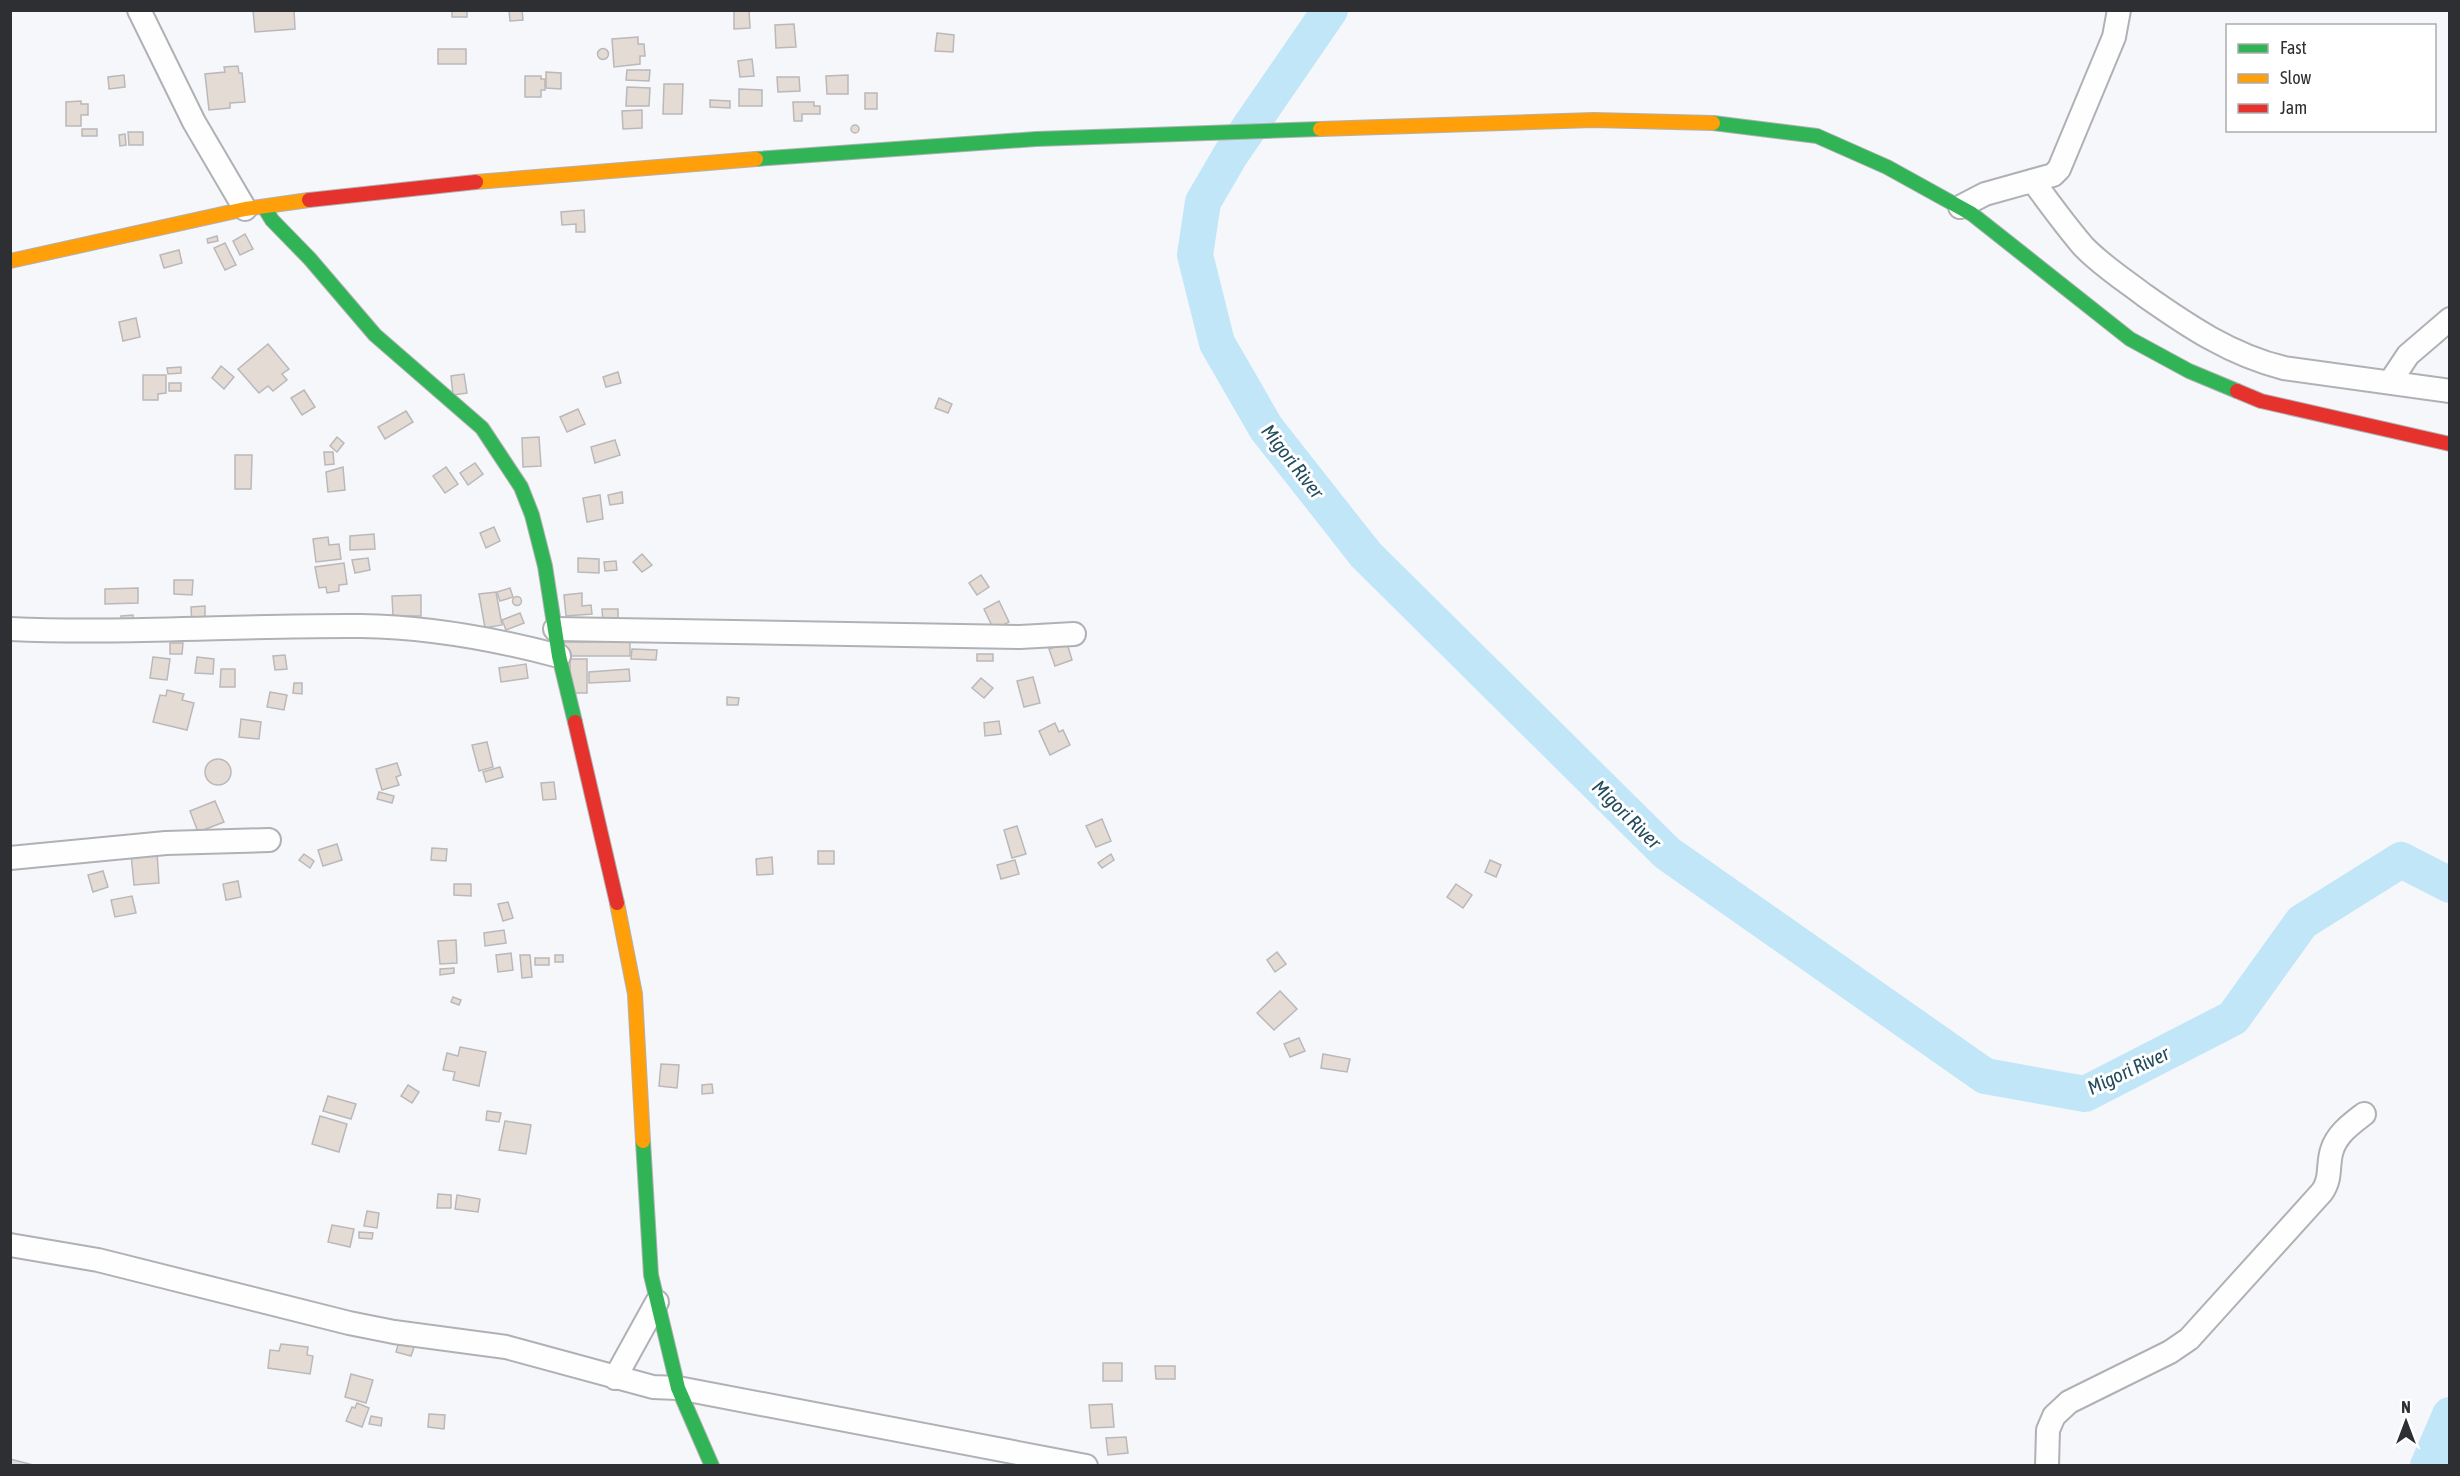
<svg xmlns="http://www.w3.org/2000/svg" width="2460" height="1476" font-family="'Asap Condensed',sans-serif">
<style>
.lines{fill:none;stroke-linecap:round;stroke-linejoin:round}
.river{stroke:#c1e6f8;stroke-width:36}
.building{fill:#e5dbd5;stroke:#bab8b9;stroke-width:1.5}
.street-casing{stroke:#b0b1b5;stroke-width:26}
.fast-casing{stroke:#b0b1b5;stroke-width:16}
.slow-casing{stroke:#b0b1b5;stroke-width:16}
.jam-casing{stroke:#b0b1b5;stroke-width:16}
.street{stroke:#fefefe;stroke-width:22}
.fast{stroke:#30b455;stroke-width:14}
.slow{stroke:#ff9f0a;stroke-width:14}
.jam{stroke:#e5322d;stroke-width:14}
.labels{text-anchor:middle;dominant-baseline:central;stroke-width:6;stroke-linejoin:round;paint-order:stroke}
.water-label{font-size:20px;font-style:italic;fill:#234b5d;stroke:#fff}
</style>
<rect width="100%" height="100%" fill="#f6f7fb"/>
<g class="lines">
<!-- river -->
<g class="river">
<polyline points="1330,10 1231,154 1203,202 1195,255 1217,343 1266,428 1366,555 1667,853 1985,1076 2085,1094 2233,1018 2302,922 2401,860 2450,885"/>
<polyline points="2428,1466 2450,1415"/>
</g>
</g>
<!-- building -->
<g class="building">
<polygon points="253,10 294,10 295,29 255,32"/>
<rect x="452" y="10" width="15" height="7"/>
<polygon points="509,10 522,10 523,20 510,21"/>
<polygon points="734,10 749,10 750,28 734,29"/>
<polygon points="794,24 796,47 776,48 775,25"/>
<polygon points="937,33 954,35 953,52 935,51"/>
<polygon points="638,37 638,44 644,44 645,56 640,56 640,64 614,67 612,39"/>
<circle cx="603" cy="54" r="5.5"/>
<rect x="438" y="49" width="28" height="15"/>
<polygon points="752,59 754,76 740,77 738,61"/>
<polygon points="238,66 239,73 242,73 245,102 230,103 230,108 209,110 205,74 225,72 224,67"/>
<polygon points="627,70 650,70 649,81 626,80"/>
<polygon points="546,72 561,73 561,89 546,88"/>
<polygon points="124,75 125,87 109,89 108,77"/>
<polygon points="848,75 848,94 827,94 826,76"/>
<polygon points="525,76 541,76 541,79 545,79 545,90 541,90 541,97 525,97"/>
<polygon points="777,77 799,77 800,91 778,92"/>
<polygon points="664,84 683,84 682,114 663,114"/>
<polygon points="627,87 650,88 649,106 626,106"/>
<polygon points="739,89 762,90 762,106 739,106"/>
<rect x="865" y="93" width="12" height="16"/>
<polygon points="710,100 730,101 730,108 710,107"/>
<polygon points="81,101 81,104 88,104 88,115 81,115 81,126 66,126 66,102"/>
<polygon points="793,102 814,102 814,106 820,106 820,114 802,114 802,121 794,121"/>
<polygon points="642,110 642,128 623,129 622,111"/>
<circle cx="855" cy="129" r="4"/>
<rect x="82" y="129" width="15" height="7"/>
<polygon points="128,132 143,132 143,145 129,145"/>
<polygon points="125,134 126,145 120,146 119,135"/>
<polygon points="584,210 585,232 576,232 576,224 562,225 561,212"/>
<polygon points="245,234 253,249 240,255 233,241"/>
<polygon points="217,236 218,241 208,243 207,239"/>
<polygon points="225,243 236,265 225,270 214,248"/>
<polygon points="179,250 182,263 164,268 160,255"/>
<polygon points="136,318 140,337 123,341 119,322"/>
<polygon points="268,344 289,369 282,374 287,380 273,391 268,386 259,393 238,369"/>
<polygon points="221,366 234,377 224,389 212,378"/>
<polygon points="181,367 181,373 168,374 167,368"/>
<polygon points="618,372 621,383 606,387 603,377"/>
<polygon points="464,374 467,393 453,395 451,376"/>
<polygon points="143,375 166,375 166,393 158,394 158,400 143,400"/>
<rect x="169" y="383" width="12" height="8"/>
<polygon points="304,390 315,407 302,415 291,398"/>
<polygon points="939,398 952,404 948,413 935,408"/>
<polygon points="578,409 585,424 567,432 560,417"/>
<polygon points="406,411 413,422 385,439 378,427"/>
<polygon points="337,437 344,443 337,452 330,446"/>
<polygon points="539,437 541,466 523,467 522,438"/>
<polygon points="615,440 620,455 595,463 591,447"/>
<polygon points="324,452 333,452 334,464 325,465"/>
<polygon points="235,455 252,455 251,489 235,489"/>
<polygon points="475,463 483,474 468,485 460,473"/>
<polygon points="343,467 345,490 328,492 326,472"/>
<polygon points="446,467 458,484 445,493 433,476"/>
<polygon points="622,492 623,503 610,505 608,495"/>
<polygon points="600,495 603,519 587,522 583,498"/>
<polygon points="494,527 500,541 486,548 480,533"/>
<polygon points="374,534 375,549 350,550 350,536"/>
<polygon points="328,537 329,545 339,544 341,559 316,562 313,539"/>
<polygon points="642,554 652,565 642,572 633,562"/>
<polygon points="368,558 370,570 355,573 352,560"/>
<polygon points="578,558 599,559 599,573 578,572"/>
<polygon points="616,561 617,570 605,571 604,562"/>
<polygon points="344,563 347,584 339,585 339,591 327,593 326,587 319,588 315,567"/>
<polygon points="981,575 989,587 977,595 969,583"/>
<polygon points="174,580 193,580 192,595 174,594"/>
<polygon points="138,588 138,603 105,604 105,589"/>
<polygon points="510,588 513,597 500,601 497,592"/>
<polygon points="496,592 502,625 485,628 479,594"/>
<polygon points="582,593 582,606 591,605 592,614 566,616 564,595"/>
<polygon points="421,595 421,616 393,616 392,596"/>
<circle cx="517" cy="601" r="4.5"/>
<polygon points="999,601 1009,622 994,630 984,609"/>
<polygon points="205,606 205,625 192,626 191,607"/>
<polygon points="602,609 618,609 618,623 603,623"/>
<polygon points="520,613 524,623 506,630 502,620"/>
<polygon points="133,615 133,624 122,624 121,616"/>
<rect x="561" y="642" width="69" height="14"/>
<polygon points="170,643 183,643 182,654 170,654"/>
<polygon points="1067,643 1072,660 1055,666 1049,649"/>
<polygon points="632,649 657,650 656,660 631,659"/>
<rect x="977" y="654" width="16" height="7"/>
<polygon points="285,655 287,669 275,670 273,656"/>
<polygon points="153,657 170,659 167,680 150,678"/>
<polygon points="197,657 214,659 213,674 195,673"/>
<rect x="570" y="659" width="17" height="34"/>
<polygon points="526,664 528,678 501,682 499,668"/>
<polygon points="221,669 235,669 235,687 220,687"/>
<polygon points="629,669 630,681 589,683 589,672"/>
<polygon points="1033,677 1040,703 1024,707 1017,681"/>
<polygon points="981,678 993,688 984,698 972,688"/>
<polygon points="294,683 302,683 302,694 293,693"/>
<polygon points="167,690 184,694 182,700 194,703 187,730 153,722 160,695 166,696"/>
<polygon points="270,692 287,695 284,710 267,707"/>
<polygon points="727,697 739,698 738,705 727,705"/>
<polygon points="241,719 261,722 259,739 239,737"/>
<polygon points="999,721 1001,734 985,736 984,723"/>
<polygon points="1055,723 1059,732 1063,730 1070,745 1050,755 1039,731"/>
<polygon points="487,742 493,767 479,771 472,745"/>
<circle cx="218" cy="772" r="13"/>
<polygon points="397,763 401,775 396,777 399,785 382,790 376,769"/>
<polygon points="500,767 503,777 486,782 483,772"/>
<polygon points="554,782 556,799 543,800 541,783"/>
<polygon points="379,792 394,796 392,803 377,799"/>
<polygon points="215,801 224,822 198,832 190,811"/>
<polygon points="1102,819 1111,841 1096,847 1086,826"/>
<polygon points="1017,826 1026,854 1012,858 1004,830"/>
<polygon points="337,844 342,860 323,866 318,850"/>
<polygon points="432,848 447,849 446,861 431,860"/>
<rect x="818" y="851" width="16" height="13"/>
<polygon points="157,852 159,883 134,885 131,854"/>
<polygon points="304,854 314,861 310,868 299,860"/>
<polygon points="1111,854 1114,860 1102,868 1098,863"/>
<polygon points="772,857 773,874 757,875 756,859"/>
<polygon points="1015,860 1019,874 1001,879 997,865"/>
<polygon points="1490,860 1501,865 1496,877 1485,872"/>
<polygon points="103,871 108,887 93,892 88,875"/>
<polygon points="238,881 241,897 226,900 223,884"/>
<polygon points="454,884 471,884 471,896 454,895"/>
<polygon points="1456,884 1472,895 1463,908 1447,897"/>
<polygon points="132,896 136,913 115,917 111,900"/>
<polygon points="508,902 513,918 503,921 498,904"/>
<polygon points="504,930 506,943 485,946 484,933"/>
<polygon points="456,940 457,963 440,964 438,941"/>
<polygon points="1277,952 1286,964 1275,972 1267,960"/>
<polygon points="511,953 513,970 498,972 496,955"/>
<polygon points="520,955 530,955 532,977 522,978"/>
<rect x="555" y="955" width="8" height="7"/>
<rect x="535" y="958" width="14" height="7"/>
<polygon points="454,968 454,973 440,975 440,969"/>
<polygon points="1280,991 1297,1009 1274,1030 1257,1013"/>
<polygon points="453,997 461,1000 459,1005 451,1002"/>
<polygon points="1299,1038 1305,1051 1290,1057 1284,1044"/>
<polygon points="460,1047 486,1052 479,1086 453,1080 455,1072 443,1070 447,1053 458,1056"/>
<polygon points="1323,1054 1350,1059 1347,1072 1321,1068"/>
<polygon points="661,1064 679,1065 677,1088 659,1086"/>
<polygon points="712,1084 713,1093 702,1094 702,1085"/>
<polygon points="408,1085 419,1092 412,1103 401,1096"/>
<polygon points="328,1096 356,1104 351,1119 323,1111"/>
<polygon points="487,1111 501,1113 499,1122 486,1120"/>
<polygon points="320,1116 347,1124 339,1152 312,1144"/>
<polygon points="505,1121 531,1125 526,1154 499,1150"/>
<polygon points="438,1194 451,1195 451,1208 437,1208"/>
<polygon points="457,1195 480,1199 478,1212 455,1209"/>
<polygon points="367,1211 379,1213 377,1228 364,1226"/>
<polygon points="332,1225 354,1229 350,1247 328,1242"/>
<polygon points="359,1232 373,1233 372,1239 359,1238"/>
<polygon points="400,1338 416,1342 411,1356 396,1352"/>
<polygon points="281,1344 308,1347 307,1355 313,1356 310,1374 268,1368 270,1350 279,1351"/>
<rect x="1103" y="1363" width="19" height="18"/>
<polygon points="1155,1366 1175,1366 1175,1379 1156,1379"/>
<polygon points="351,1374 373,1380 366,1403 345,1397"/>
<polygon points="357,1403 369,1408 362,1427 346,1421 352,1407 355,1408"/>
<polygon points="1112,1404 1114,1427 1091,1428 1089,1405"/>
<polygon points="429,1414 445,1415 444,1429 428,1427"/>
<polygon points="371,1416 382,1418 381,1426 369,1424"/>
<polygon points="1126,1437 1128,1453 1108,1455 1106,1438"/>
<polygon points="10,1459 37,1466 10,1466"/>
</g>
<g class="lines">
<!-- street casing -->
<g class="street-casing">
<g id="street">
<polyline points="139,10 194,122 245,209"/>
<path d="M2033 181C2049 203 2065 225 2083 246 2101 265 2123 279 2144 295 2188 326 2231 355 2284 368L2450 391"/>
<polyline points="1960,207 1985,194 2053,175 2059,169 2114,37 2119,10"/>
<polyline points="2390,382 2408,355 2450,319"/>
<path d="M10 629C127 634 244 625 361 626 427 627 495 639 559 656"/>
<polyline points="555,629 1020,637 1074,634"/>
<polyline points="10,858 166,843 269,840"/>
<polyline points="10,1245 98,1260 349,1323 394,1332 506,1347 653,1387 678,1388 1086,1466"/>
<polyline points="615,1378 657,1302"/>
<path d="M2047 1466 2048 1430 2054 1416 2069 1402 2170 1352 2189 1339 2322 1192C2332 1178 2327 1165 2332 1150 2337 1134 2351 1124 2364 1114"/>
</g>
</g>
<!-- fast casing -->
<g class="fast-casing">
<g id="fast">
<polyline points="1713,123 1817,136 1887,167 1972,214 2130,339 2189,371 2237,391"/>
<polyline points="756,159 1036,139 1320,129"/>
<polyline points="264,207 272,220 310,259 375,335 482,428 521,487 532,515 545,566 559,656 575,722"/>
<polyline points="643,1141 651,1275 678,1388 712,1466"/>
</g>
</g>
<!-- slow casing -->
<g class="slow-casing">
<g id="slow">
<polyline points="1320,129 1594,120 1713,123"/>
<polyline points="476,182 756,159"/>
<polyline points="10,261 245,209 309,200"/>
<polyline points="617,903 635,994 643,1141"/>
</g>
</g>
<!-- jam casing -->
<g class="jam-casing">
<g id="jam">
<polyline points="309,200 476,182"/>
<polyline points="2237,391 2261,401 2450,444"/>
<polyline points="575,722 617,903"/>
</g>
</g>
<!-- street -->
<use href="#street" class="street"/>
<!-- fast -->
<use href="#fast" class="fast"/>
<!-- slow -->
<use href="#slow" class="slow"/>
<!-- jam -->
<use href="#jam" class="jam"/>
</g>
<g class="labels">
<!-- water labels -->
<g class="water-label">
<text transform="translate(1293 461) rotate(52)">Migori River</text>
<text transform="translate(1627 814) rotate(45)">Migori River</text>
<text transform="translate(2128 1070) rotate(-25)">Migori River</text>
</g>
</g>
<!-- border -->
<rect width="2460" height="1476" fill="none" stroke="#2e2f33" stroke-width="24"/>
<!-- legend -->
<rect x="2226" y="24" width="210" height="108" fill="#ffffff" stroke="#abacad" stroke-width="1.5"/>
<rect x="2238" y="44" width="30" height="9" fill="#30b455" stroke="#abacad" stroke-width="1.5"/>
<text x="2280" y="54" font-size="18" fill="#2e2f33">Fast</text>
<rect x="2238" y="74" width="30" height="9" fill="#ff9f0a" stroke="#abacad" stroke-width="1.5"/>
<text x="2280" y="84" font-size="18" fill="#2e2f33">Slow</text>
<rect x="2238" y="104" width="30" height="9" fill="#e5322d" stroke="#abacad" stroke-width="1.5"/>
<text x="2280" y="114" font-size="18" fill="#2e2f33">Jam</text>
<!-- north arrow -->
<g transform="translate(2406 1422)" stroke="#ffffff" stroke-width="4.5" paint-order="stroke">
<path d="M0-4.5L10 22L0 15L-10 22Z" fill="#2e2f33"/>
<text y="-9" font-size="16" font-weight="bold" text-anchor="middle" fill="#2e2f33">N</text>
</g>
</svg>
